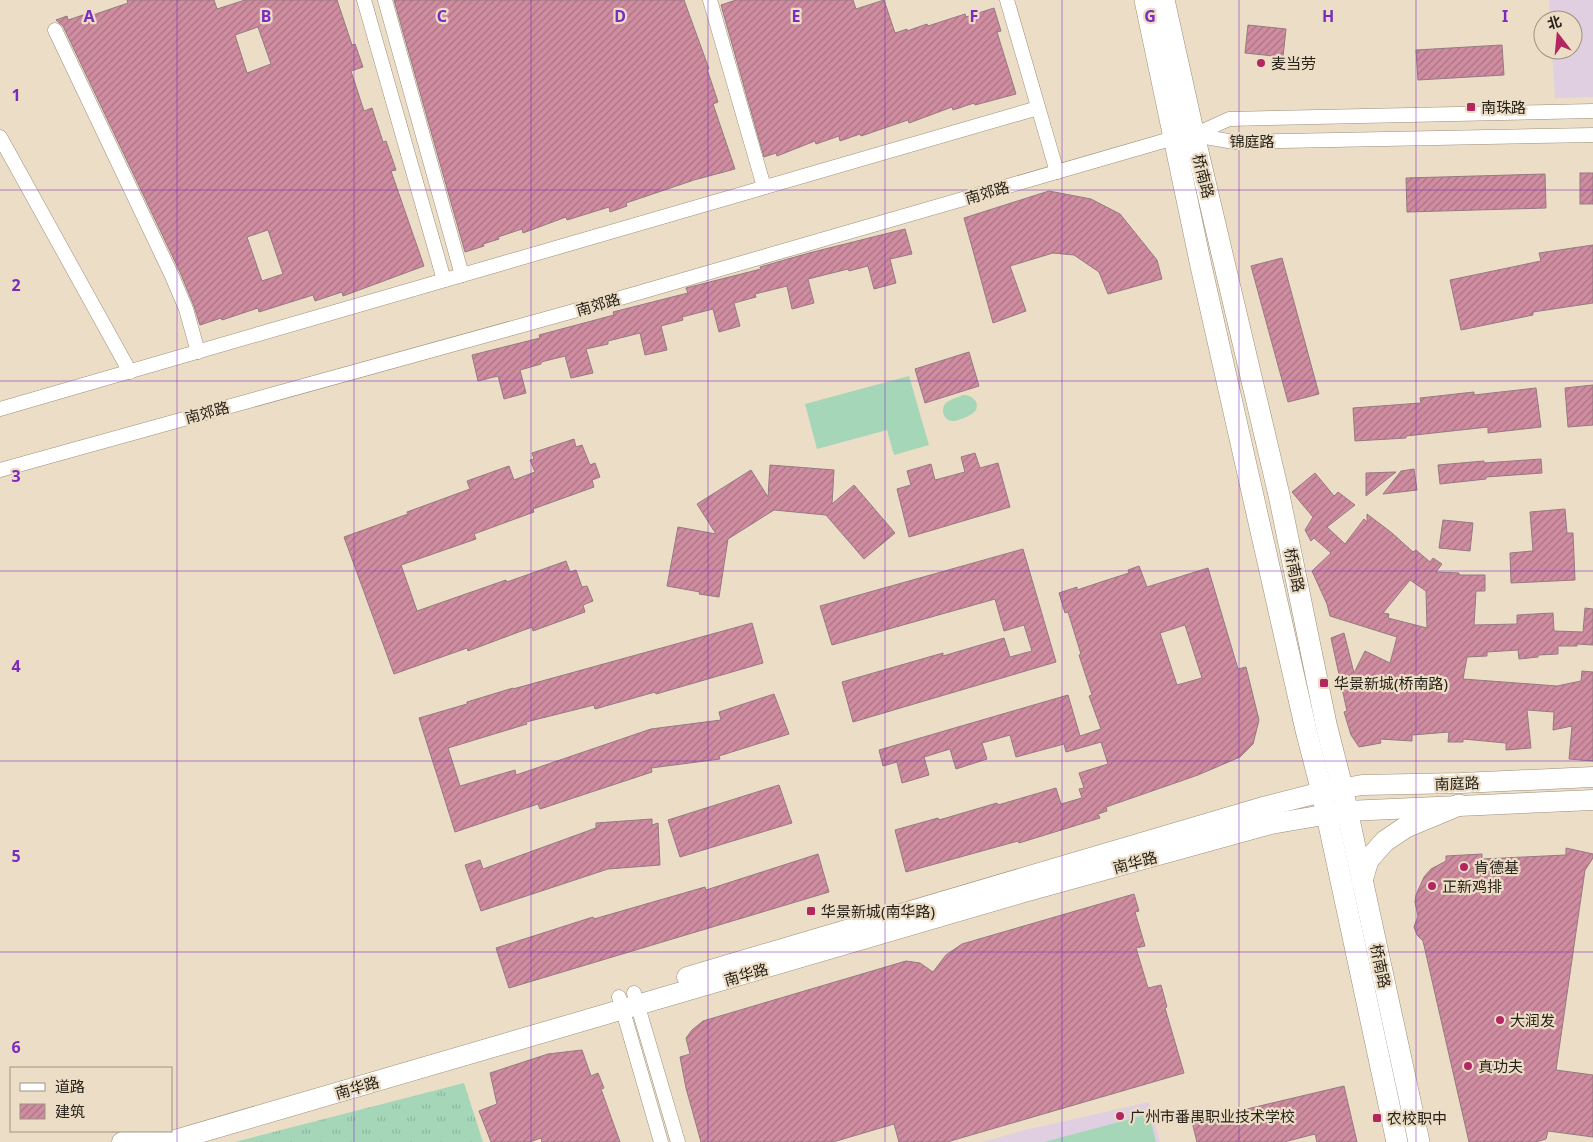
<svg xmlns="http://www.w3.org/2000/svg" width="1593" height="1142" font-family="'Noto Sans','Noto Sans SC',sans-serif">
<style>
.education{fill:#e0cfe1}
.grass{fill:url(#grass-tufts)}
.pitch{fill:#a6d6b8}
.building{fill:url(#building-hatch);stroke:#957a82;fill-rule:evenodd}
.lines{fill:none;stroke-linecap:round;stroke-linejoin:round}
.street-casing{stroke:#9c8e79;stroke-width:15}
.secondary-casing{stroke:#9c8e79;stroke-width:21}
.primary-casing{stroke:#9c8e79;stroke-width:22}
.street{stroke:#fff;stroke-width:14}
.secondary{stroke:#fff;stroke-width:20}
.primary{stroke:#fff;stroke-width:21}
.grid{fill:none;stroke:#7b2cbf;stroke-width:1;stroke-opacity:0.55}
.poi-dot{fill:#b22661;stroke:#ecddc6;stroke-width:2}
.labels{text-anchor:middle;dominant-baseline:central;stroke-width:4.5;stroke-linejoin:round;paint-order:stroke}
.poi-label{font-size:15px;fill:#28231a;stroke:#ecddc6;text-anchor:start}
.street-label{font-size:15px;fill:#28231a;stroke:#ecddc6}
.grid-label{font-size:16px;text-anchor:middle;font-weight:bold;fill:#7b2cbf;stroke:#ecddc6;stroke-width:4.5;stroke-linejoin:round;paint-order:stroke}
</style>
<defs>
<pattern id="grass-tufts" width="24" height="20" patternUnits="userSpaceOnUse" patternTransform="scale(1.25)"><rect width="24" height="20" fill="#a6d6b8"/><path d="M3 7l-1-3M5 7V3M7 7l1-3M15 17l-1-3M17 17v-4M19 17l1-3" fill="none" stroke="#8fb79e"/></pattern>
<pattern id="building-hatch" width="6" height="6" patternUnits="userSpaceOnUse" patternTransform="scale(1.25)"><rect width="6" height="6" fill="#d08da1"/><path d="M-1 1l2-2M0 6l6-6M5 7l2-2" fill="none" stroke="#a97382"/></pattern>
</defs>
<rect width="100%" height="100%" fill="#ecddc6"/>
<!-- education -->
<g class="education">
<polygon points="1549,0 1593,0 1593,97 1555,98 1552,50 1573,50 1573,20 1550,20"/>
<polygon points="1149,1102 1160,1142 982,1142 1025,1130"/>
</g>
<!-- grass -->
<polygon class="grass" points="464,1083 483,1142 235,1142"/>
<!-- pitch -->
<g class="pitch">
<polygon points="909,376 929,445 894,455 887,430 817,449 805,404"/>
<path d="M963 395C971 395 980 401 976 410 973 415 960 420 954 421 945 422 940 411 945 404 949 399 958 398 963 395Z"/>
<polygon points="1149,1114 1156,1142 1044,1142"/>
</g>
<!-- building -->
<g class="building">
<path d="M127 0H214L217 9 245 0H337L352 45 355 44 363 67 351 71 364 111 372 108 383 142 386 141 396 170 391 171 424 266 343 296 342 292 315 301 313 295 259 312 258 308 222 320 221 318 200 325 194 306 180 272 63 26 56 20 67 16 68 20 92 12 93 15 128 3ZM258 27 271 64 247 73 235 35ZM268 230 283 274 262 281 247 237Z"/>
<polygon points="394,0 684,0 709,69 707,69 718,102 713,104 735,169 694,180 626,203 627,206 610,212 609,207 567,220 566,217 523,233 522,229 498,237 499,239 483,244 484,246 465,252"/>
<polygon points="736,0 853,0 856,9 884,0 895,33 907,29 907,31 927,24 928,26 965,14 966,17 994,8 1001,31 997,32 1016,94 975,105 974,103 953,110 952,107 909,123 908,120 861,136 860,134 840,141 839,136 816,144 815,141 777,156 776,153 764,157 721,5"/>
<polygon points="1248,25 1286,29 1283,57 1245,53"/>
<polygon points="1502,45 1504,75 1418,80 1416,50"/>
<rect x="1580" y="173" width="13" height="31"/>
<polygon points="1545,174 1546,208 1407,212 1406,178"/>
<polygon points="1049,191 1091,199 1120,214 1157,260 1162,279 1108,294 1099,272 1074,255 1053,253 1010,266 1026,311 993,323 964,218"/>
<polygon points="905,229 912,254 890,259 896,283 874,289 868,266 849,271 848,269 808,279 814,303 792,309 787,286 755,294 756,297 734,303 740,326 719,332 713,309 682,317 683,320 661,326 667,350 645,355 640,333 608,341 608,344 586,349 593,373 571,378 565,356 541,362 541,364 520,370 526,393 504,399 498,376 478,381 472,355 540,338 539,335 614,315 613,312 688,293 686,288 761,269 760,267 809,253"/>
<polygon points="1593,245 1593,303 1533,312 1533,315 1461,330 1450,280 1541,261 1539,253"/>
<polygon points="1282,258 1319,394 1288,402 1251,266"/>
<polygon points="969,352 979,386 925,403 915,369"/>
<polygon points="1593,385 1593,425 1568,427 1565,388"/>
<polygon points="1536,388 1541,427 1488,433 1488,427 1406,436 1406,438 1355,441 1353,408 1421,403 1420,398 1474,392 1474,395"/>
<polygon points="574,439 576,447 582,445 590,465 595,463 600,477 592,480 594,487 533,509 534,512 474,534 476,539 401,565 417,611 506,580 507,582 566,561 570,572 576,570 582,587 587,586 593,601 583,605 585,612 533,631 532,627 468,651 467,648 394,674 344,537 408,514 407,512 470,489 467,481 509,466 514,480 535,472 530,460 534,459 532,453"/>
<polygon points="975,453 980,468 998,463 1010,507 909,537 897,489 911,485 907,471 931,464 935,480 965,472 961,457"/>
<polygon points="1541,459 1542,473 1486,477 1486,479 1440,484 1438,465 1484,461 1484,463"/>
<polygon points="770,465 834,470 832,504 854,485 895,533 864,559 826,515 774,510 728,539 719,597 699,594 700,592 667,586 678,527 716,534 697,504 751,470 768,497"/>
<polygon points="1414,469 1417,490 1383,494 1401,471"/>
<polygon points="1396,472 1366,496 1366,473"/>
<path d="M1315 473 1334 496 1338 492 1355 505 1327 527 1345 544 1364 519 1367 522V514L1392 533 1413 552 1416 550 1430 562 1433 558 1442 564 1436 572 1459 573V575H1485V591H1476L1474 625 1517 624V615L1553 613 1554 631 1583 632 1585 608 1593 609V645L1577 644V646H1558V654L1538 655V657L1519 659 1518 650 1487 652V656L1467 657 1463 679 1557 686 1581 681 1582 671 1593 672V761L1569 759 1572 726 1553 730 1554 712 1527 710 1531 748 1506 750V743L1463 739V742H1448L1449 732 1412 735V741L1380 739 1381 743 1359 747 1351 735 1344 712 1347 711 1331 638 1344 633 1354 673 1365 651 1390 663 1397 637 1330 616 1327 604 1312 571 1331 553 1314 538 1311 541 1305 530 1313 517 1292 492ZM1410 580 1426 591 1427 628 1388 618 1389 614 1383 613Z"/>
<polygon points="1565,509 1567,533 1573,533 1575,580 1511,583 1510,553 1533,551 1530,512"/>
<polygon points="1443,520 1473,523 1470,551 1439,548"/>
<polygon points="1023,549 1056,662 853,722 842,682 943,653 943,656 1004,638 1010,657 1032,651 1024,625 1004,631 995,599 832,645 820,606"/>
<path d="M1139 566 1147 587 1208 568 1238 669 1246 667 1259 720 1253 744 1240 757 1198 775 1106 807 1107 811 1098 814 1100 818 1019 843 1018 841 906 872 895 830 938 818 939 820 997 803 998 805 1056 788 1061 804 1082 798 1079 789 1084 788 1079 773 1108 764 1101 742 1066 752 1064 744 1016 757 1010 735 982 743 987 759 956 769 950 749 924 757 929 775 902 783 897 762 883 766 879 750 1068 695 1080 736 1101 729 1089 696 1092 695 1079 655 1081 654 1068 612 1065 613 1059 593 1077 587V590L1101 582 1129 573 1128 570ZM1185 625 1202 678 1177 685 1160 633Z"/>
<polygon points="752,623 763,663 656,694 655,692 595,709 594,705 526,722 527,724 448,748 460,786 515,770 516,775 651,729 721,720 719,712 774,694 789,734 719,756 720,759 651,768 652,772 540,809 538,804 455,832 419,718 467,704 467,702 513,688 513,689"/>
<polygon points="779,785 792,823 680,857 668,820"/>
<polygon points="652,819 652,825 658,823 660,865 608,869 481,911 465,865 480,860 483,869 596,828 596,823"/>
<polygon points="1566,848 1593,854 1593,858 1585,870 1556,1070 1593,1075 1593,1137 1548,1131 1546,1139 1536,1142 1469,1142 1423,941 1417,935 1414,927 1418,916 1415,902 1416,895 1424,877 1431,869 1446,861 1446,856 1482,854 1482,859 1566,855"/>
<polygon points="818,854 829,892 509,988 496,948 593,917 594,919 705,887 706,890"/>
<polygon points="1134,894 1139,911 1135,912 1145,946 1136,948 1148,988 1161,985 1167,1007 1165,1008 1184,1073 947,1142 899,1142 894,1124 833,1142 701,1142 686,1088 680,1057 690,1054 686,1038 692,1030 703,1021 906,961 920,963 933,972 946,955 962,944"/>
<polygon points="582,1050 591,1076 598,1073 604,1088 601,1089 620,1142 542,1142 541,1138 530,1142 491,1142 479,1111 497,1104 490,1073 548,1054"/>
<polygon points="1344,1086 1357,1142 1317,1142 1315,1134 1284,1142 1197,1142 1192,1122"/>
</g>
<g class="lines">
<!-- street casing -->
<g class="street-casing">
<g id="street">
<polyline points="364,0 444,280"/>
<polyline points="385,0 462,275"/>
<polyline points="710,0 764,187"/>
<polyline points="1007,0 1057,172"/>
<polyline points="55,30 172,276 186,309 198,352"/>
<polyline points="1194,135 1234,142 1593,135"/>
<polyline points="0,137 130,372"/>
<polyline points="0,409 1038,108"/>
<polyline points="0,470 617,299 1174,138 1194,135 1229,119 1593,111"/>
<polyline points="634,993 678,1142"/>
<polyline points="619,997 661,1142"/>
</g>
</g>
<!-- secondary casing -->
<g class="secondary-casing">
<g id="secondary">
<polyline points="687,977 1263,807 1322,792 1362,785 1461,783 1593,777"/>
<polyline points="122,1142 161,1131"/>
<polyline points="168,1142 1021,893 1271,824 1347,811 1593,800"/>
</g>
</g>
<!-- primary casing -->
<g class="primary-casing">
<g id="primary">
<polyline points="1145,0 1201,266 1306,730 1322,792 1397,1142"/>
<polyline points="1164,0 1194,135 1279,495 1326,724 1342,787 1419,1142"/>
<polyline points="1362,881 1368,860 1385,841 1406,827 1459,805"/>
</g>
</g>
<!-- street -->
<use href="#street" class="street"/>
<!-- secondary -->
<use href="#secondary" class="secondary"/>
<!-- primary -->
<use href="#primary" class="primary"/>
</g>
<!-- grid -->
<path class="grid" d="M177 0V1142M354 0V1142M531 0V1142M708 0V1142M885 0V1142M1062 0V1142M1239 0V1142M1416 0V1142M0 190H1593M0 381H1593M0 571H1593M0 761H1593M0 952H1593"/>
<!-- markers -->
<g class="poi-dot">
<circle cx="1261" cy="63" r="5"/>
<rect x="1466" y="102" width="10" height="10" rx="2.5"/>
<rect x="1319" y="678" width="10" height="10" rx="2.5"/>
<circle cx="1464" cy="867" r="5"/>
<circle cx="1432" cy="886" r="5"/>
<rect x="806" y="906" width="10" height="10" rx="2.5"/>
<circle cx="1500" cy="1020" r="5"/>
<circle cx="1468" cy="1066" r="5"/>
<circle cx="1120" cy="1116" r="5"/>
<rect x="1372" y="1113" width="10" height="10" rx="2.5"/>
</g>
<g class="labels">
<!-- poi labels -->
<g class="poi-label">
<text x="1271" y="63">麦当劳</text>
<text x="1481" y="107">南珠路</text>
<text x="1334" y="683">华景新城(桥南路)</text>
<text x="1474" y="867">肯德基</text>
<text x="1442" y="886">正新鸡排</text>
<text x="821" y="911">华景新城(南华路)</text>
<text x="1510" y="1020">大润发</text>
<text x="1478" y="1066">真功夫</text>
<text x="1130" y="1116">广州市番禺职业技术学校</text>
<text x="1387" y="1118">农校职中</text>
</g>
<!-- street labels -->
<g class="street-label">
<text x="1252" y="141">锦庭路</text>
<text transform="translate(1204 176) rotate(76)">桥南路</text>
<text transform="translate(987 192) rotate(-16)">南郊路</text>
<text transform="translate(598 304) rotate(-16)">南郊路</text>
<text transform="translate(207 412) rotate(-15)">南郊路</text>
<text transform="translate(1295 570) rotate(78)">桥南路</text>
<text transform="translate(1457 783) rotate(-2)">南庭路</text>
<text transform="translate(1135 862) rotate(-15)">南华路</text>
<text transform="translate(1381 966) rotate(78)">桥南路</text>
<text transform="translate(746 974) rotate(-16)">南华路</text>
<text transform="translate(357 1087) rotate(-16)">南华路</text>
</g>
</g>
<g class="grid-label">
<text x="89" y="22">A</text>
<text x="266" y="22">B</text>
<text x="442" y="22">C</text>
<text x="620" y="22">D</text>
<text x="796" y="22">E</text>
<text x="974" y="22">F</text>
<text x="1150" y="22">G</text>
<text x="1328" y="22">H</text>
<text x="1505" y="22">I</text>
<text x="16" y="101">1</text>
<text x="16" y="291">2</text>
<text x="16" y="482">3</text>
<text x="16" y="672">4</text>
<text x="16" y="862">5</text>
<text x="16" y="1053">6</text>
</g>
<!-- legend -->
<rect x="10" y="1067" width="162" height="65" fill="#ecddc6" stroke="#9e9381"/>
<rect x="20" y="1083" width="25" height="8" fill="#ffffff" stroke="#9e9381"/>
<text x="55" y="1092" font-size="15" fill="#28231a">道路</text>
<rect x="20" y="1104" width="25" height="15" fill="url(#building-hatch)" stroke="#9e9381"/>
<text x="55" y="1117" font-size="15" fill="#28231a">建筑</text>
<!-- north arrow -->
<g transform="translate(1558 35) rotate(344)"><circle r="24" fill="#ecddc6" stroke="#9e9381"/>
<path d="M0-4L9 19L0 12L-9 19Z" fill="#b22661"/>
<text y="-8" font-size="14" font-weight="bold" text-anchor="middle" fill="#28231a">北</text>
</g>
</svg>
